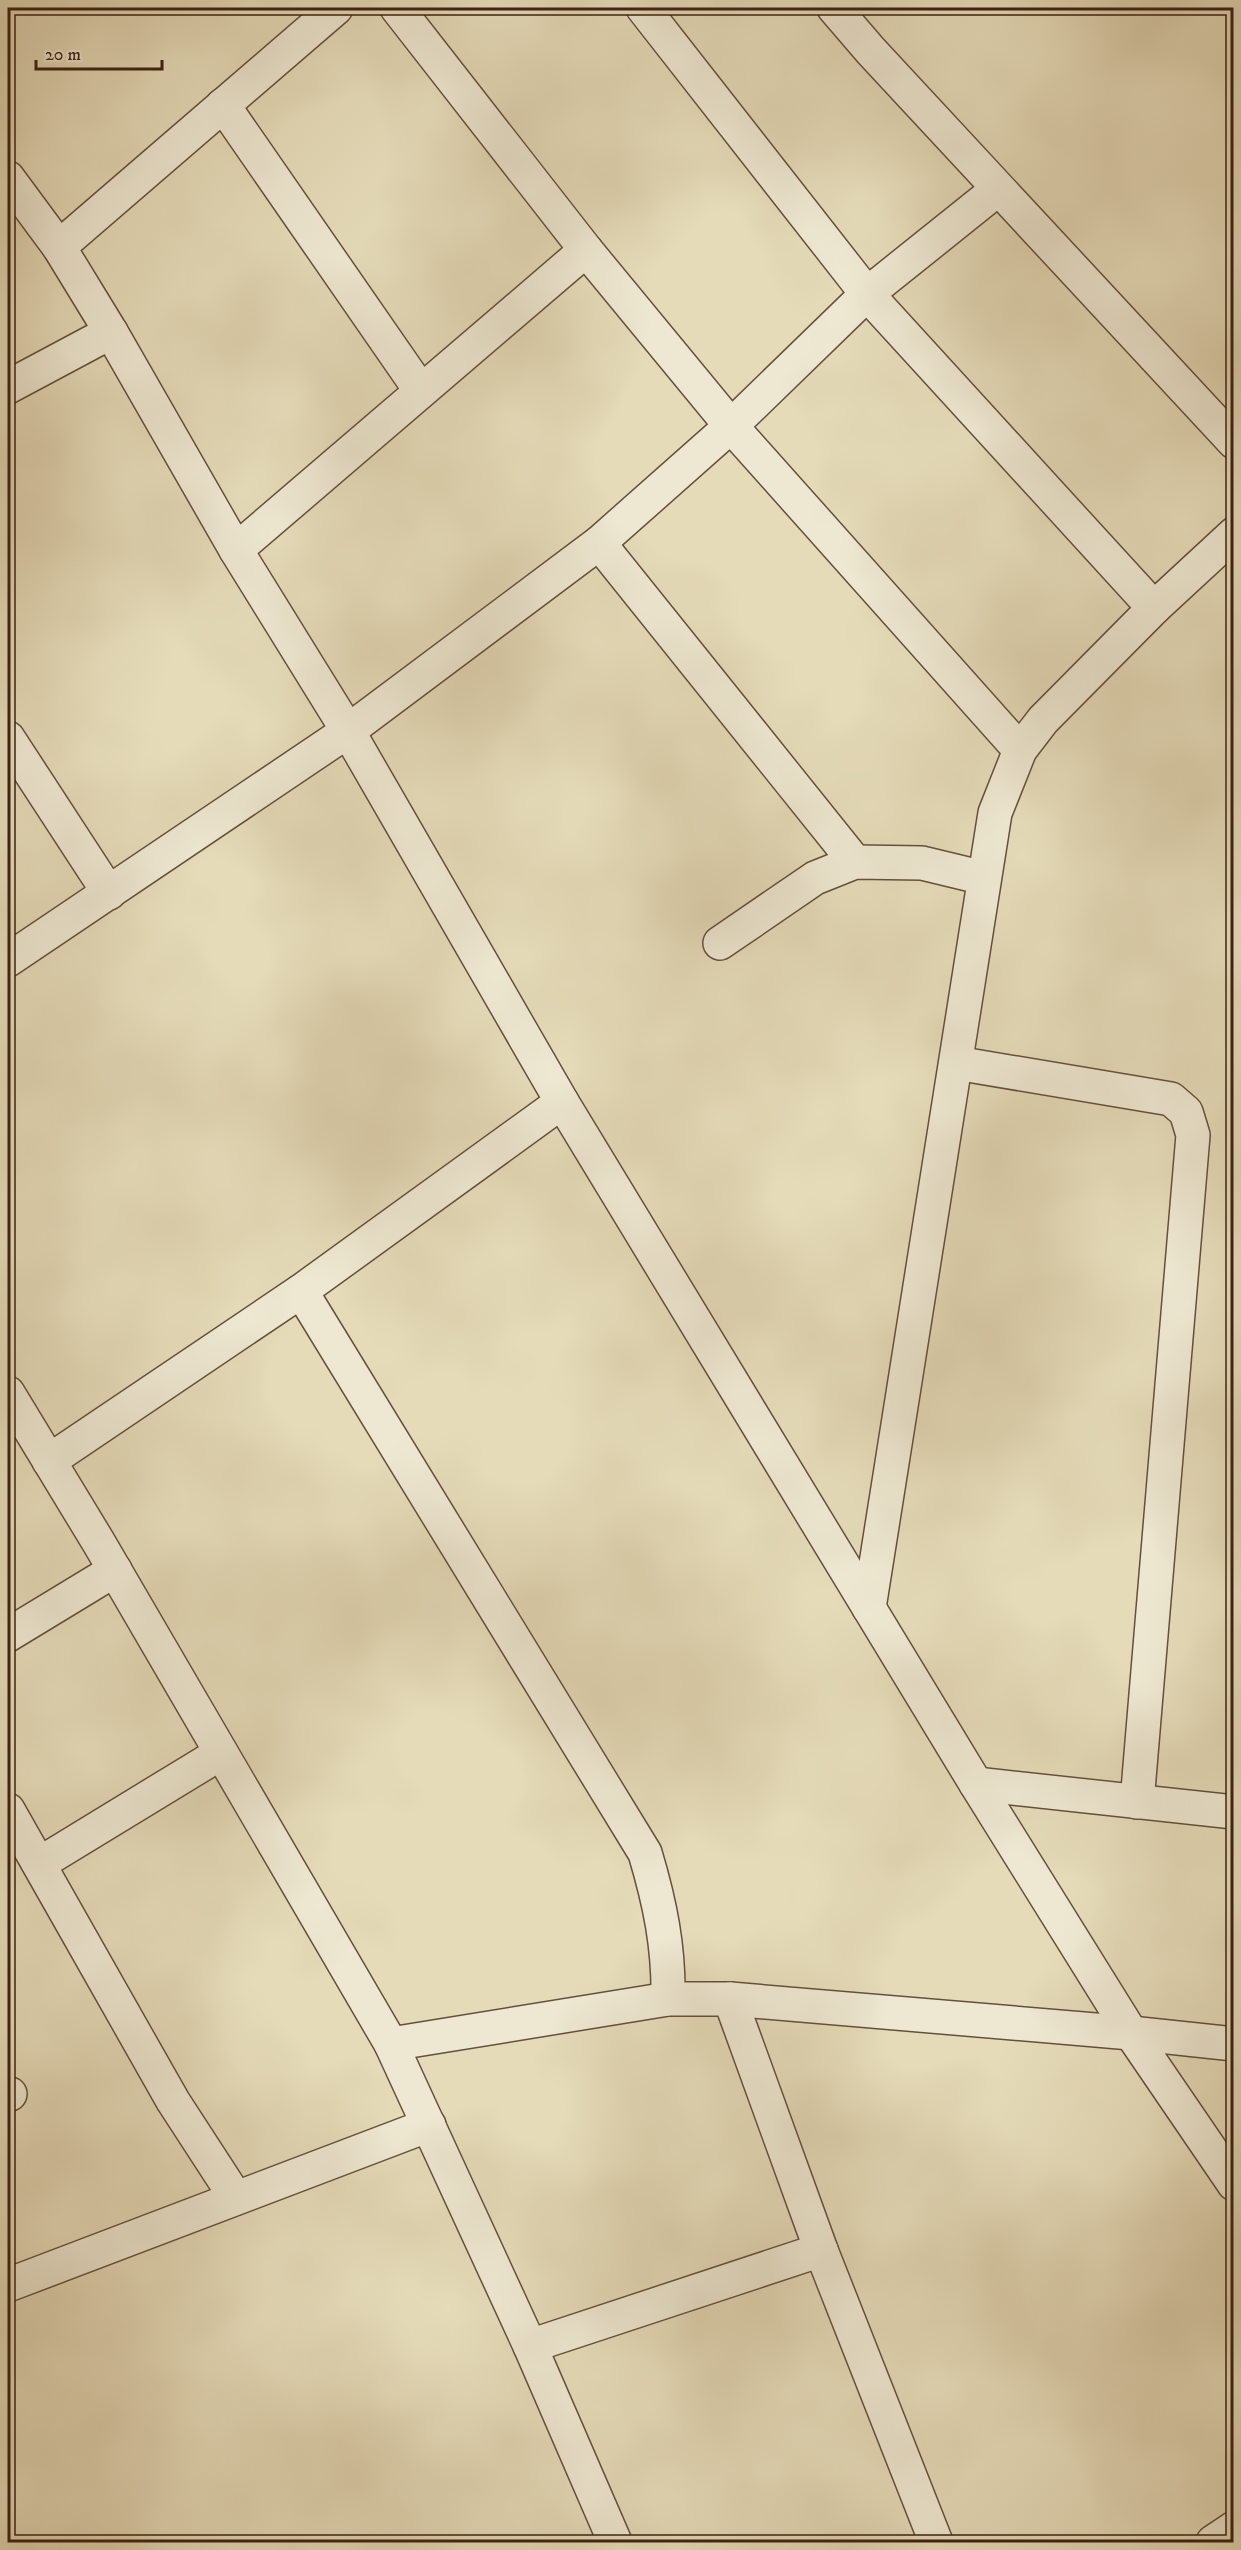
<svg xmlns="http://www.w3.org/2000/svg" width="1241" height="2550" font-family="'IM FELL DW Pica',serif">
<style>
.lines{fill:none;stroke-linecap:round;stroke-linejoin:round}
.street-casing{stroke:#65503c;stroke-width:36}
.street{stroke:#eee8d2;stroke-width:33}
</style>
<rect width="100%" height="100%" fill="#e5dbb9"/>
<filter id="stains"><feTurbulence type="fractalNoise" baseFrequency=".00333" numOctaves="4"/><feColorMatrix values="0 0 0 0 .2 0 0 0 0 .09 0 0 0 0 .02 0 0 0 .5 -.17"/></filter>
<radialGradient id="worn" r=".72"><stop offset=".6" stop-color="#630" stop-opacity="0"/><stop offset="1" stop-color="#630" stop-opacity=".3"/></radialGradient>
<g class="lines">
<!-- street casing -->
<g class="street-casing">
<g id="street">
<polyline points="397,8 586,250 731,426 1020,750"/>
<polyline points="643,8 867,294 1154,608"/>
<polyline points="834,8 871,51 1234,442"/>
<polyline points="223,105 421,391"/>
<polyline points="8,178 59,247 111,332 236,550 348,731 562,1102 976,1784 1131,2033 1234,2184"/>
<polyline points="59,247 336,8"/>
<polyline points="8,387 111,332"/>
<polyline points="599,543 855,862"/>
<polyline points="236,550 586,250"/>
<polyline points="8,738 109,893"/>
<polyline points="720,943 815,878 855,862 922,863 984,878"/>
<polyline points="8,960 348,731 599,543 731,426 867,294 998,189"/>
<polyline points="956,1063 1171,1099 1186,1112 1193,1135 1137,1802"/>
<path d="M301 1291 645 1853C660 1903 669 1947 668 1999"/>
<polyline points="8,1393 99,1543 391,2044 530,2346 615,2542"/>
<polyline points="49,1461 301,1291 562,1102"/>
<polyline points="869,1608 995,813 1020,750 1043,720 1154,608 1234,534"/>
<polyline points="8,1635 115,1570"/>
<polyline points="976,1784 1234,1812"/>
<polyline points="8,1810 173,2101 236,2198"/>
<polyline points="39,1864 221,1753"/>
<polyline points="730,1999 821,2250 936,2542"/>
<polyline points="391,2044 668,1999 730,1999 1131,2033 1234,2044"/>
<polyline points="8,2094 10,2094"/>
<polyline points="8,2285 429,2125"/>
<polyline points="530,2346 821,2250"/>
<polyline points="1213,2542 1234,2528"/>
</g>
</g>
<!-- street -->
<use href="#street" class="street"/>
</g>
<!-- margin -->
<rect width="1241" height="2550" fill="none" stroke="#e5dbb9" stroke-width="30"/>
<rect x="9" y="9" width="1223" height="2532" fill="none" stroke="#3a2213" stroke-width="3"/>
<rect x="15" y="15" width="1211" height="2520" fill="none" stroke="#3a2213" stroke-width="1.5"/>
<!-- scale -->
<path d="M36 60v9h126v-9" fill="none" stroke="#3a2213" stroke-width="3"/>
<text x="45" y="60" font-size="18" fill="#3a2213" stroke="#eee8d2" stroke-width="4.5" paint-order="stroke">20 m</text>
<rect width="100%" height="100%" filter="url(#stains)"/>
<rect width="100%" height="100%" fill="url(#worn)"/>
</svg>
